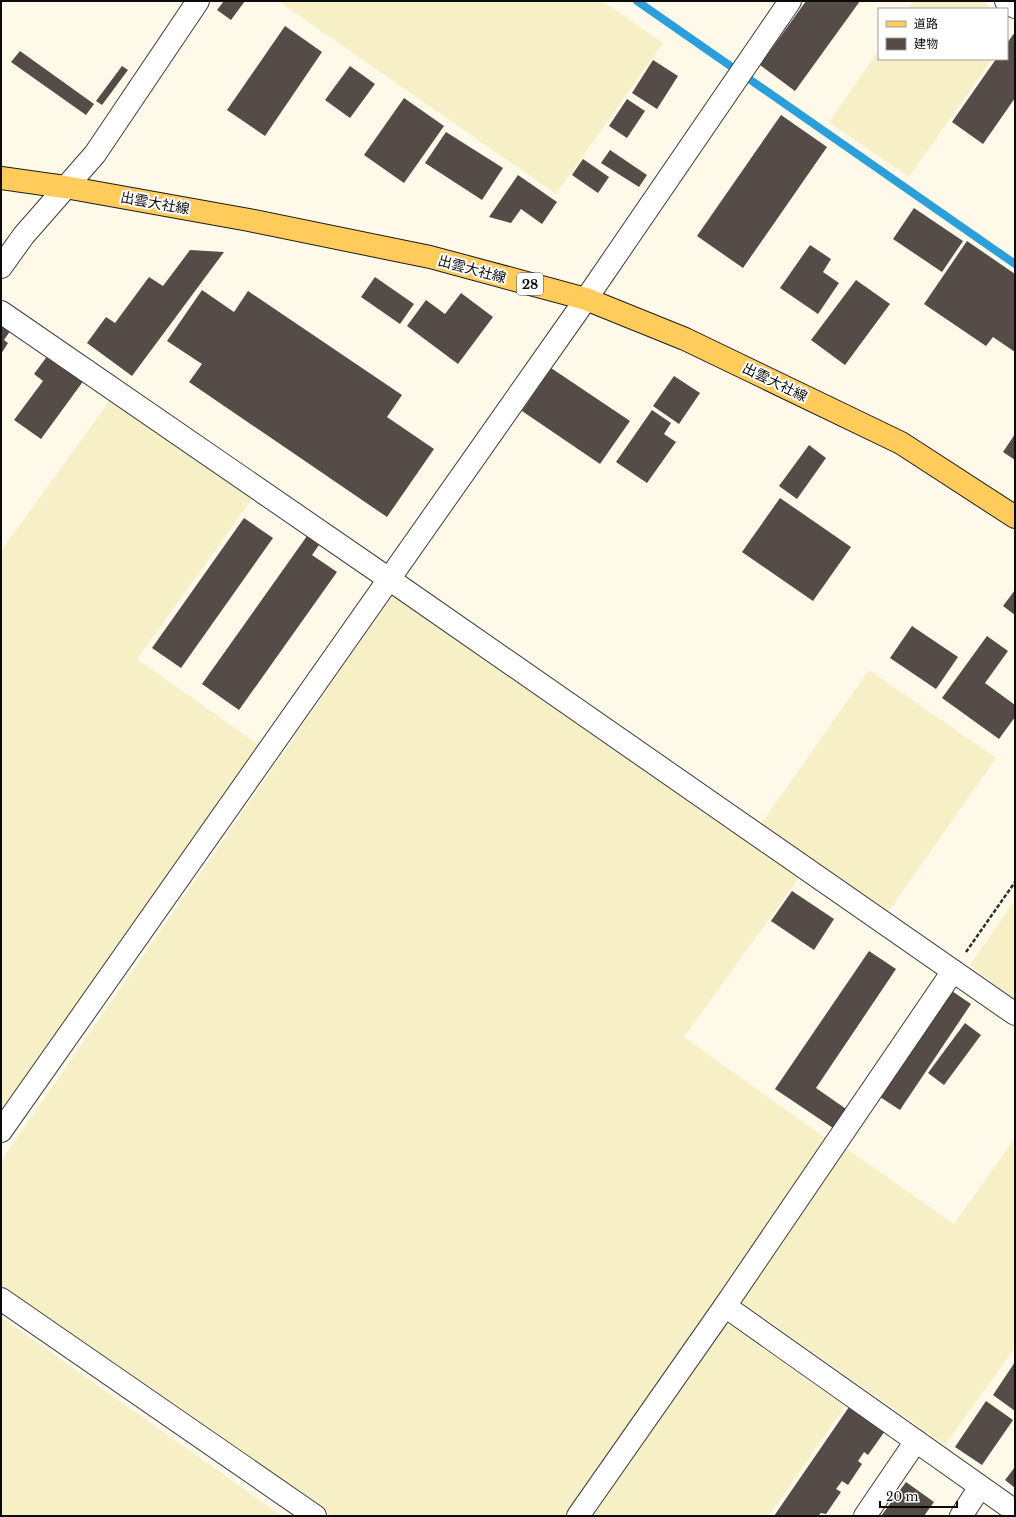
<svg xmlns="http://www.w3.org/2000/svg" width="1016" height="1517" font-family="'Libre Baskerville','Noto Sans JP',serif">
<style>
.farmland{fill:#f7f0c7}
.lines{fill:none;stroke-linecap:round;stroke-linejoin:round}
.stream{stroke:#2a9fd9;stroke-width:8}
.building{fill:#554b47}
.minor-casing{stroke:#3e3e3e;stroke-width:24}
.tertiary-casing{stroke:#3e3e3e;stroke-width:24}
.primary-casing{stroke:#1c1c1c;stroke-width:24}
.path{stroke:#2d2d2d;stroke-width:2.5;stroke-dasharray:4 2;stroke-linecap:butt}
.minor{stroke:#fff;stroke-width:22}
.tertiary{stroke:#fff;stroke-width:22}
.primary{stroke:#ffcb5a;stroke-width:22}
.labels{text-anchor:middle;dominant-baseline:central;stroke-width:4;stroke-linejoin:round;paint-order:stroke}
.shield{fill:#fff;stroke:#545454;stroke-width:1}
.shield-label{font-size:13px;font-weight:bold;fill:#0b0b0b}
.street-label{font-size:14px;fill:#0b0b0b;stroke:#fff}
</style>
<rect width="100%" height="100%" fill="#fff9ea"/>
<!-- farmland -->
<g class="farmland">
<polygon points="278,1 602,1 663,43 556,194"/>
<polygon points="913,1 982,1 993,9 907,9"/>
<polygon points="879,50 879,59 992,59 909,177 829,122"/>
<polygon points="113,396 255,495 137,659 259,745 1,1117 1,551"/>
<polygon points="394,593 800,876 684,1037 828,1140 568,1516 332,1516 1,1285 1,1161"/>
<polygon points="869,670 996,758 888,912 761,824"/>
<polygon points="1015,900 1015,1001 970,965"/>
<polygon points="1015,1138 1015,1348 945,1445 737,1299 844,1147 954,1224"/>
<polygon points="1,1317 282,1516 1,1516"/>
<polygon points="726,1322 845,1406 769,1516 592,1516"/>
</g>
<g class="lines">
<!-- stream -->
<polyline class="stream" points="637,1 1015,264"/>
</g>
<!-- building -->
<g class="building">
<polygon points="224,1 245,1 231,20 217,10"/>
<polygon points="806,1 860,1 795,91 760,65"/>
<polygon points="285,26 322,52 265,136 227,110"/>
<polygon points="1015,32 1015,98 983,144 952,122 996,59 1007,59 1007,43"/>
<polygon points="20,51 94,104 86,115 11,62"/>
<polygon points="653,60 678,76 657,109 632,93"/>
<polygon points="122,66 128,70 102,105 96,101"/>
<polygon points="350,66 375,84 350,118 325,100"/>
<polygon points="404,98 444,126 404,183 364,155"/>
<polygon points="627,99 645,111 627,138 609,126"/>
<polygon points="781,115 827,147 743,268 697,236"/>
<polygon points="446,132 503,168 482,200 425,163"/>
<polygon points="610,150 647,175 639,187 601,163"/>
<polygon points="583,159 609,177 598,193 572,175"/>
<polygon points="518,175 557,202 542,224 521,209 511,223 489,217"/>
<polygon points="914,208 963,241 942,272 893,239"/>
<polygon points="967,241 1015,274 1015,352 993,337 986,346 924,304"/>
<polygon points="810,245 831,259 823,272 839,283 818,314 780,288"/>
<polygon points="190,250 224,252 132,376 87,343 106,317 115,323 149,277 163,286"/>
<polygon points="375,277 414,304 400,324 361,297"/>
<polygon points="856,280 890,304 845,365 811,340"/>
<polygon points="202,290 234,312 248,291 402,395 387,417 434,449 387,517 189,382 202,364 167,341"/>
<polygon points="461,293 493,317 458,364 407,326 426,300 445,314"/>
<polygon points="1,319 13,327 4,340 8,343 1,354"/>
<polygon points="51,351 87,376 41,439 14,420 43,381 34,374"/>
<polygon points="551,368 630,421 600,464 522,411"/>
<polygon points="674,376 700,393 679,424 653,406"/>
<polygon points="652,410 671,423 664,434 676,442 647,483 616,462"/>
<polygon points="1015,434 1015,460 1003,452"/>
<polygon points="809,445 826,458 797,499 779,486"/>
<polygon points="780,498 851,547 813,601 742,552"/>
<polygon points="244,518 273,538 181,668 152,648"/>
<polygon points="307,536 319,545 312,555 337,572 239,710 202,684"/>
<polygon points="1015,590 1015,615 1003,606"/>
<polygon points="912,626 958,657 936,689 890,658"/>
<polygon points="987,636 1008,651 985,683 1015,705 1015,717 999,739 942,698"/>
<polygon points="792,891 834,919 814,950 771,921"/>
<polygon points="869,951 896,969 816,1088 849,1111 836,1130 775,1089"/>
<polygon points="949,989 971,1004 900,1110 877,1095"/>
<polygon points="965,1023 981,1035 944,1085 928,1073"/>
<polygon points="1015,1362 1015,1411 993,1395"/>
<polygon points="986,1401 1013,1420 982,1465 955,1447"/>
<polygon points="849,1407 885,1431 868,1455 864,1452 858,1461 862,1464 848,1485 842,1481 836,1489 841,1492 826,1514 821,1513 818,1516 774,1516"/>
<polygon points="1015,1467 1015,1488 1005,1480"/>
<polygon points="906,1482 934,1502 924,1516 881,1516"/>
</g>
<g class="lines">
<!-- minor casing -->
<g class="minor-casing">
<g id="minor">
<polyline points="1006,1 1015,7"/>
<polyline points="1,312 389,579 1015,1014"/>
<polyline points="1,1131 586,299 790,1"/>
<polyline points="1,1299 315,1516"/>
<polyline points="725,1306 1015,1511"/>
<polyline points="578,1516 725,1306 953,971"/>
<polyline points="865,1516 916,1441"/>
<polyline points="961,1516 980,1487"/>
</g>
</g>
<!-- tertiary casing -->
<g class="tertiary-casing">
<polyline id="tertiary" points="1,267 24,235 95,154 198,1"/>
</g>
<!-- primary casing -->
<g class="primary-casing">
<polyline id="primary" points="1,178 65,187 249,220 430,257 586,299 685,339 901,443 1015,517"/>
</g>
<!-- path -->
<polyline class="path" points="966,952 1015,882"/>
<!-- minor -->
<use href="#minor" class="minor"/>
<!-- tertiary -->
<use href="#tertiary" class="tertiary"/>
<!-- primary -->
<use href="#primary" class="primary"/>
</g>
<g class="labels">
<!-- shield labels -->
<rect class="shield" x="517" y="273" width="26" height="22" rx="3"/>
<g class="shield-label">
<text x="530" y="284">28</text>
</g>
<!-- street labels -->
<g class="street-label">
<text transform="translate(155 203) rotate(10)">出雲大社線</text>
<text transform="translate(472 269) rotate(15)">出雲大社線</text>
<text transform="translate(775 382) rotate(26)">出雲大社線</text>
</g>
</g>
<!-- border -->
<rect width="1016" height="1517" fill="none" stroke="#0b0b0b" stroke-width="4"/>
<!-- legend -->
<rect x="878" y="8" width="130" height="52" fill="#ffffff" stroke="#9d9d9d"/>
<rect x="886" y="21" width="20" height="6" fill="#ffcb5a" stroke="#9d9d9d"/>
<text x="914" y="28" font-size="12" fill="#0b0b0b">道路</text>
<rect x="886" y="38" width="20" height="12" fill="#554b47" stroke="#9d9d9d"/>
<text x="914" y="48" font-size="12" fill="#0b0b0b">建物</text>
<!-- scale -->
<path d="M880 1501v6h77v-6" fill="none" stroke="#0b0b0b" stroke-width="2"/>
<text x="886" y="1501" font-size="12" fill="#0b0b0b" stroke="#ffffff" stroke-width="3" paint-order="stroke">20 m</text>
</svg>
